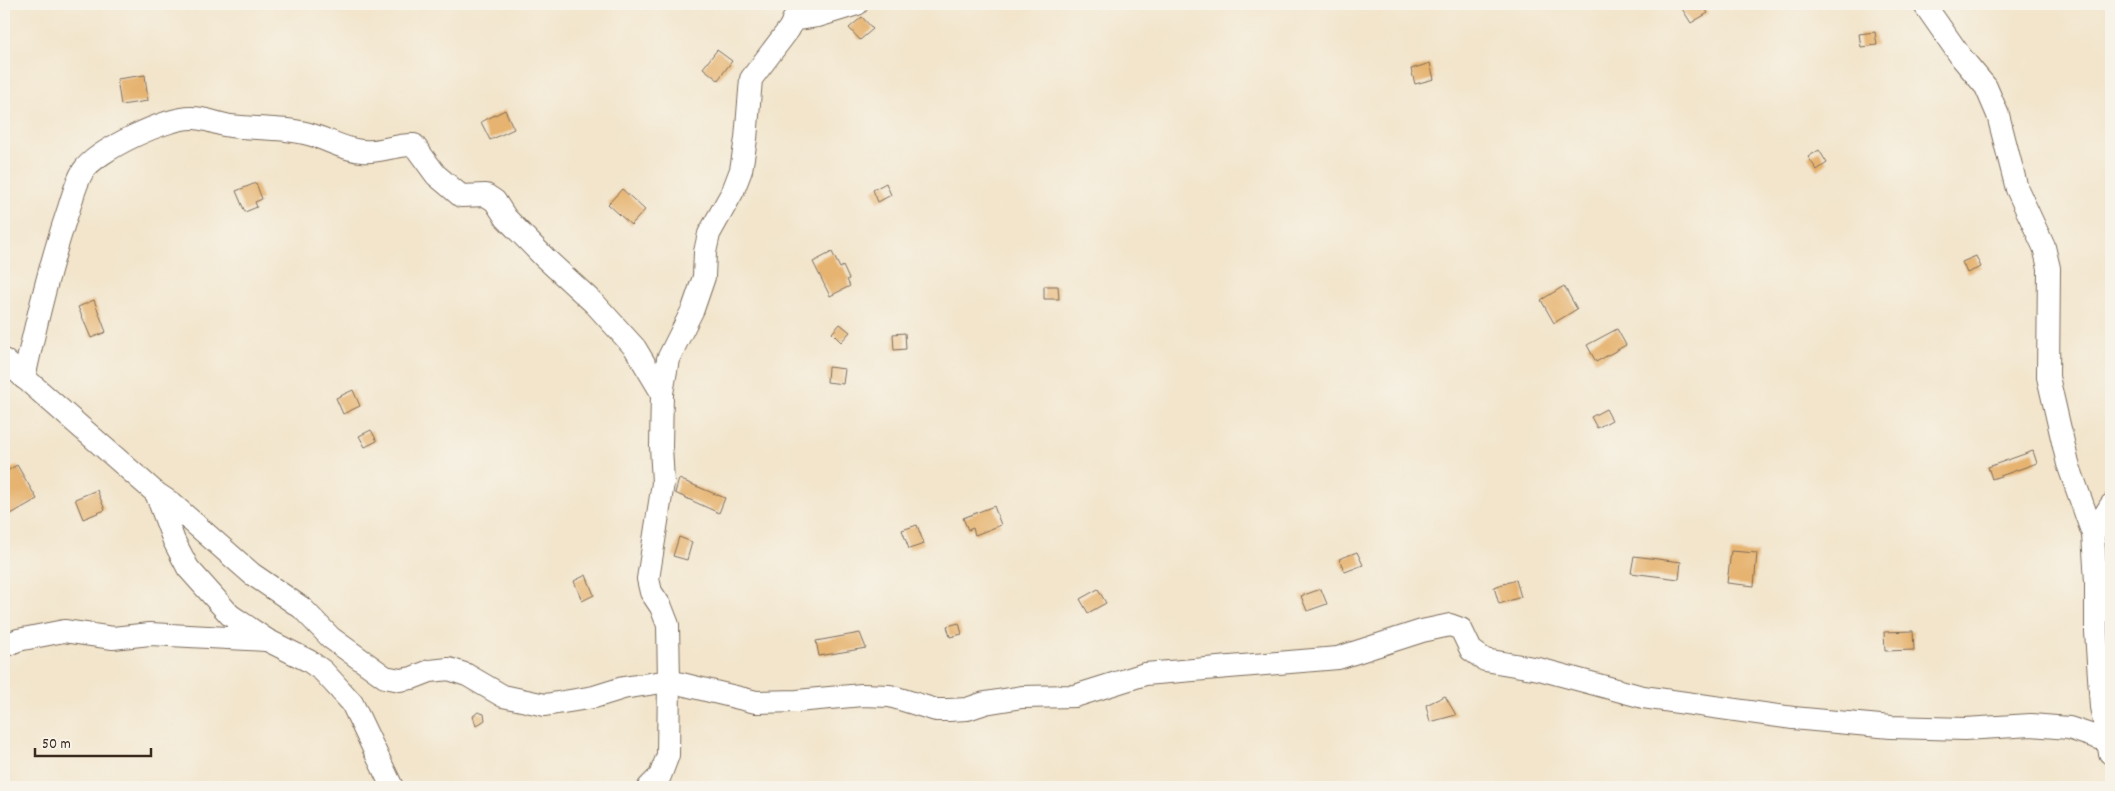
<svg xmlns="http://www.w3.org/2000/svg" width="2115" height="791" font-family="Dekko,sans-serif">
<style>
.building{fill:#e6b36f}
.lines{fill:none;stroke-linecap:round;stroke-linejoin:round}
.minor-casing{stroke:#7b6b5b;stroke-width:24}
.minor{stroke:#fff;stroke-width:22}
</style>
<rect width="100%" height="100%" fill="#f7f3e8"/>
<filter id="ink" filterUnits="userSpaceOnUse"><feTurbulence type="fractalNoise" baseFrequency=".02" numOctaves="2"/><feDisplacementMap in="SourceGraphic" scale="10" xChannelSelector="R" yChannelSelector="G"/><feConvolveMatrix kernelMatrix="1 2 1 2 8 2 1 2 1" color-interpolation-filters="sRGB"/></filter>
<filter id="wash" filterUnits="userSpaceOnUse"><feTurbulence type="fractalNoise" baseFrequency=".0096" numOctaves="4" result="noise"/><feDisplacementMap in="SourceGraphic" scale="20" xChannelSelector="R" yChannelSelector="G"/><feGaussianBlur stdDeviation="1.12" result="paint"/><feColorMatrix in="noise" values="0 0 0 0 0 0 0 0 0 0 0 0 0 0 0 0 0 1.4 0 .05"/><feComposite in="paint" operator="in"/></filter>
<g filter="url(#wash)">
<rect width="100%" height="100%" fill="#f2e5cc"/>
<g id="blocks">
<!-- building -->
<g class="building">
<polygon points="1679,4 1702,4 1708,13 1691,23"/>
<polygon points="862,17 873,29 860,40 849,28"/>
<polygon points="1875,32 1877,45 1861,47 1859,34"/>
<polygon points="717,50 732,61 718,80 703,68"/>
<polygon points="1430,63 1434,79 1415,84 1411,69"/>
<polygon points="145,75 148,101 121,105 117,79"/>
<polygon points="505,110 514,129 490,140 481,122"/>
<polygon points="1819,150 1827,163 1817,170 1808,157"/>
<polygon points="256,183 262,199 255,202 257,207 245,212 236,191"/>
<polygon points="886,183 891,195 878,202 873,190"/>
<polygon points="622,189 645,210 631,225 608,204"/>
<polygon points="832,252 840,268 843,266 849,279 847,280 850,286 830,296 813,262"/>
<polygon points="1976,256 1981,267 1967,273 1962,262"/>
<polygon points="1044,286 1058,286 1059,299 1044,299"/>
<polygon points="1564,286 1577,309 1554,323 1541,300"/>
<polygon points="94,300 106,332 91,338 78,307"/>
<polygon points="840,324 850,332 841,342 832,333"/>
<polygon points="1617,329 1626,345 1596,362 1587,345"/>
<polygon points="905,333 906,349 894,350 893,334"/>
<polygon points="828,367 845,369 843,384 827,382"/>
<polygon points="353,390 360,406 343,414 336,398"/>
<polygon points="1606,409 1612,420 1597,428 1591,417"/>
<polygon points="371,430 377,441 365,447 359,436"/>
<polygon points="2033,451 2037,463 1992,479 1988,467"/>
<polygon points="17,465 37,499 4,518 4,473"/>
<polygon points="679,479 725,498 719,513 675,493"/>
<polygon points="97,490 105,510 83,519 75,499"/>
<polygon points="994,506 1001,525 975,535 973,528 968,530 963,518"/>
<polygon points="917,525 924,544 909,549 902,530"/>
<polygon points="679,537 692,542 687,560 673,556"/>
<polygon points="1731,551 1757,553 1754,586 1727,583"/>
<polygon points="1357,552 1363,565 1345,572 1339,559"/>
<polygon points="1634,556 1681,562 1679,579 1631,573"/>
<polygon points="586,575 594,595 582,601 574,581"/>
<polygon points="1516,580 1521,597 1499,604 1494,587"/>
<polygon points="1098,589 1106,603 1088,613 1080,599"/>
<polygon points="1321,589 1327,604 1307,611 1301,596"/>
<polygon points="959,623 962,634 950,637 947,626"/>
<polygon points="1913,631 1914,650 1885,651 1884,632"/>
<polygon points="860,633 866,648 819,656 816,641"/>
<polygon points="1445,696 1456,715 1430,722 1426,705"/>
<polygon points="478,712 484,714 485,720 476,726 473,716"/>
</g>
</g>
</g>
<g filter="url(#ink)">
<use href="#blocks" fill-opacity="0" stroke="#7b6b5b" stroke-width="1"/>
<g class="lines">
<!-- minor casing -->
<g class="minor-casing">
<g id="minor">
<polyline points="1924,4 1961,57 1986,87 1998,115 2017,189 2044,247 2049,268 2048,377 2068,464 2093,534 2096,582 2096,632 2101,707 2110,753"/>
<polyline points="793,20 818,16 857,4"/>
<polyline points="4,360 156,493 174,541 188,568 230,615 267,640 309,661 323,671 334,683 352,703 392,787"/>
<path d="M24 378C36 323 49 267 67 214 72 200 75 184 83 171 97 150 167 117 193 118 205 118 217 124 230 126 257 129 285 127 312 135 329 140 345 150 362 151 380 153 396 144 414 145L436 175 461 196 486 195 495 201 506 218 545 258 596 305 635 348 662 393"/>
<polyline points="156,493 171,503 252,574 302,608 331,638 385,677 400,680 412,678 430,671 449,669 467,675 503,696 545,705 594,697 623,688 669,681 756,702 797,701 862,695 890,696 936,710 949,710 967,709 985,703 1022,697 1075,696 1145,674 1338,658 1422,631 1450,625 1461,629 1471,650 1485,660 1539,669 1643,697 1793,718 1891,727 1965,729 2031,725 2069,728 2111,742"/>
<polyline points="2093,534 2111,505"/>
<polyline points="4,646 18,640 64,631 113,638 150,634 266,640"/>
<polyline points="649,787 660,776 668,755 669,681 668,625 661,607 651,592 648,579 663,483 661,446 662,393 668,359 693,309 704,277 705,252 709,234 733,191 741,170 746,139 751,79 789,29 802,4"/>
</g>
</g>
<!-- minor -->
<use href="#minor" class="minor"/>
</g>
</g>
<!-- margin -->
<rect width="2115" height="791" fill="none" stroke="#f7f3e8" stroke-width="20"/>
<!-- scale -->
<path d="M35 748v8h116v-8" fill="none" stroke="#3b2a1e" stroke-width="2.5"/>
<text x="42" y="748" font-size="15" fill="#3b2a1e" stroke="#f7f3e8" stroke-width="4" paint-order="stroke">50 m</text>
</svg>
